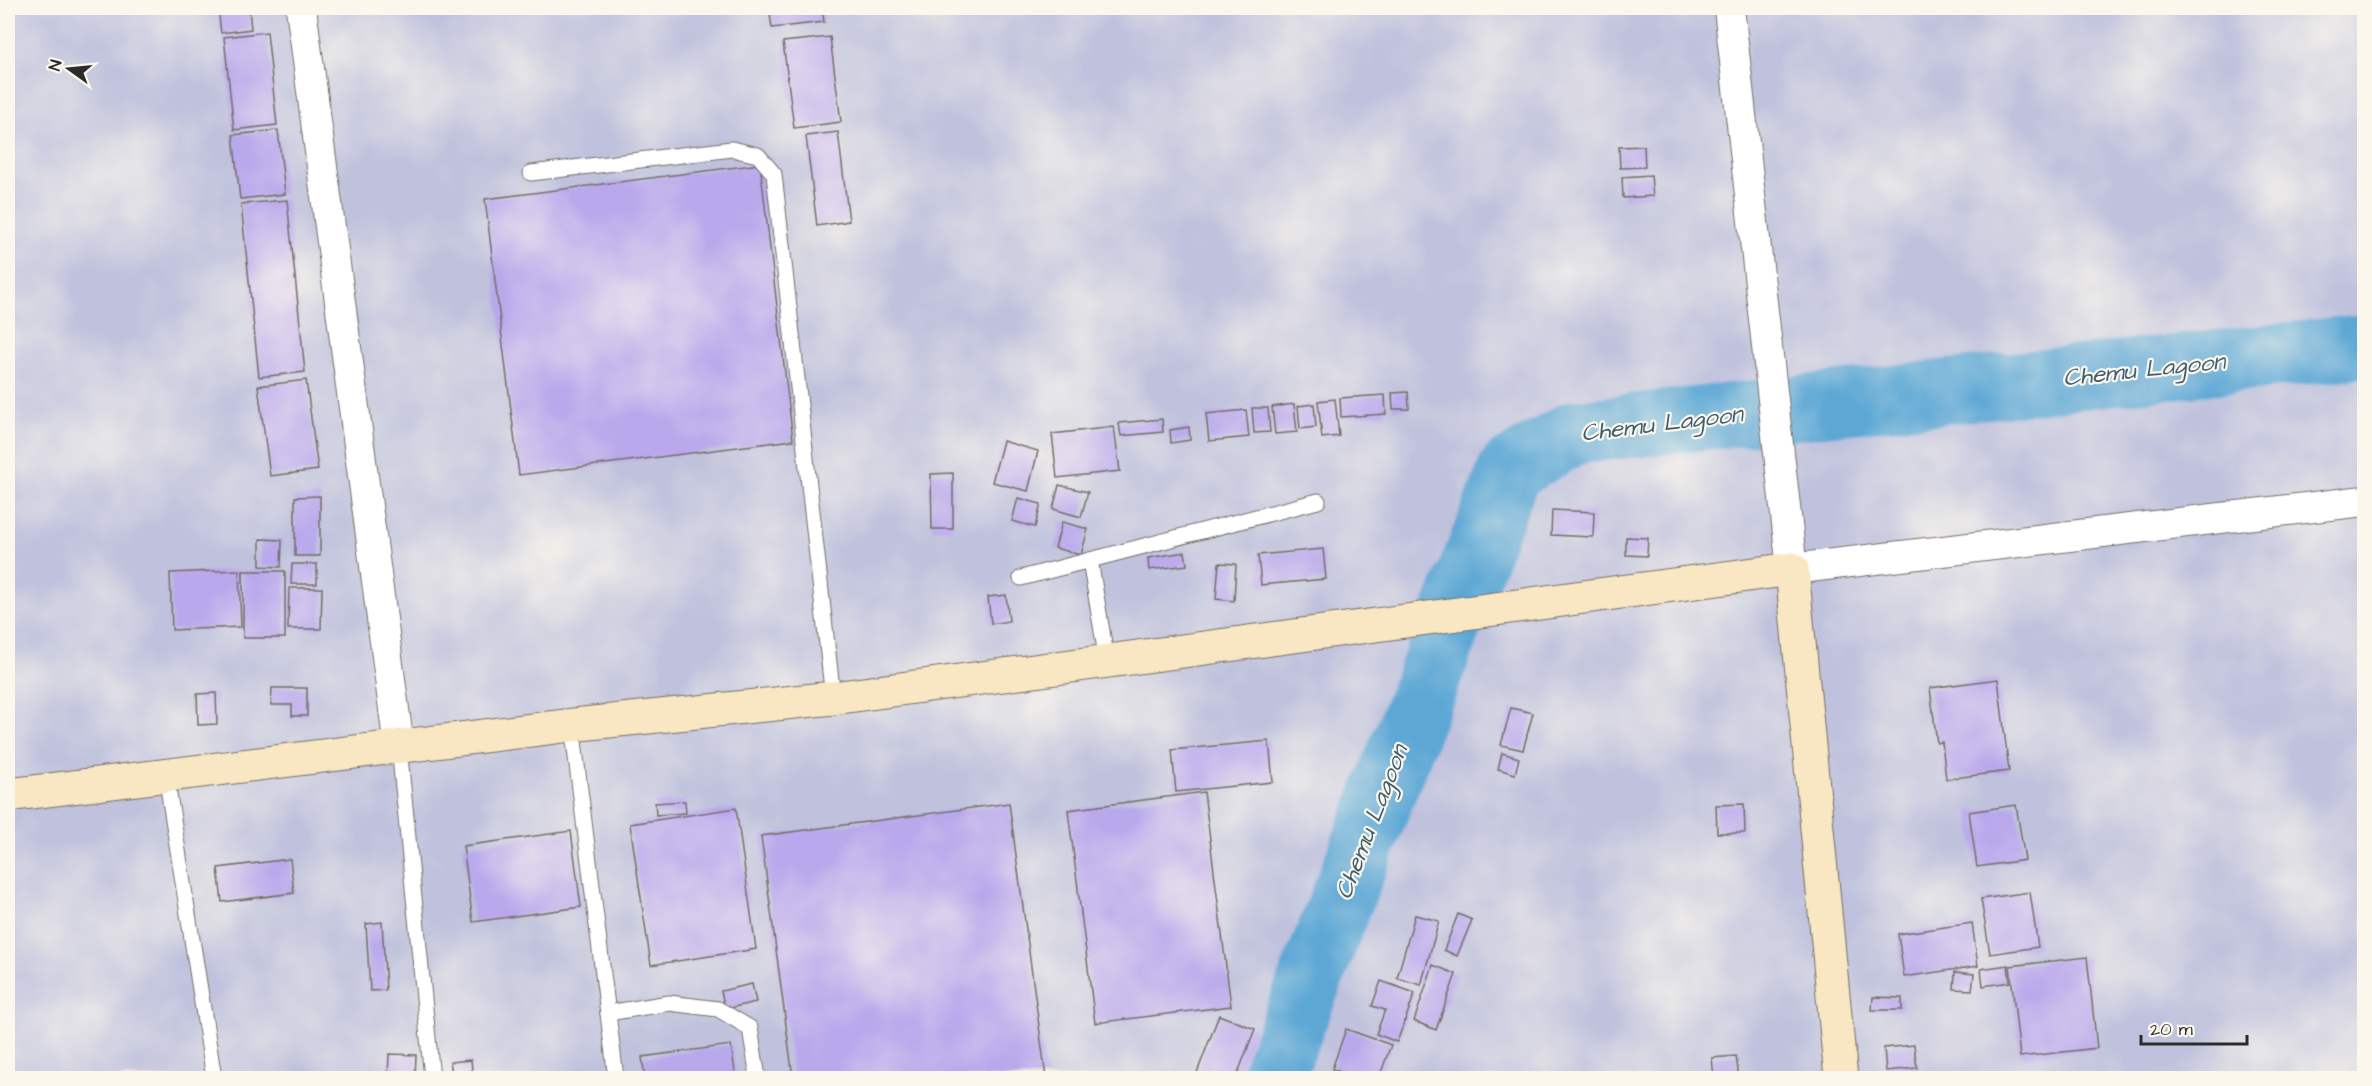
<svg xmlns="http://www.w3.org/2000/svg" width="2372" height="1086" font-family="'Architects Daughter',sans-serif">
<style>
.industrial{fill:#c0c2dd}
.lines{fill:none;stroke-linecap:round;stroke-linejoin:round}
.river{stroke:#5da7d5;stroke-width:64}
.building{fill:#b9a8ec}
.lane-casing{stroke:#736e68;stroke-width:17}
.street-casing{stroke:#736e68;stroke-width:32}
.secondary-casing{stroke:#736e68;stroke-width:35}
.lane{stroke:#fff;stroke-width:15}
.street{stroke:#fff;stroke-width:30}
.secondary{stroke:#f9e7c3;stroke-width:33}
.labels{text-anchor:middle;dominant-baseline:central;stroke-width:4.5;stroke-linejoin:round;paint-order:stroke}
.water-label{font-size:24px;font-style:italic;fill:#3f5d6f;stroke:#fbf7ec}
</style>
<rect width="100%" height="100%" fill="#fbf7ec"/>
<filter id="ink" filterUnits="userSpaceOnUse"><feTurbulence type="fractalNoise" baseFrequency=".0167" numOctaves="2"/><feDisplacementMap in="SourceGraphic" scale="12" xChannelSelector="R" yChannelSelector="G"/><feConvolveMatrix kernelMatrix="1 2 1 2 8 2 1 2 1" color-interpolation-filters="sRGB"/></filter>
<filter id="wash" filterUnits="userSpaceOnUse"><feTurbulence type="fractalNoise" baseFrequency=".008" numOctaves="4" result="noise"/><feDisplacementMap in="SourceGraphic" scale="24" xChannelSelector="R" yChannelSelector="G"/><feGaussianBlur stdDeviation="1.35" result="paint"/><feColorMatrix in="noise" values="0 0 0 0 0 0 0 0 0 0 0 0 0 0 0 0 0 1.4 0 .05"/><feComposite in="paint" operator="in"/></filter>
<g filter="url(#wash)">
<rect width="100%" height="100%" fill="#f8ebd8"/>
<!-- industrial -->
<rect class="industrial" x="8" y="8" width="2356" height="1070"/>
<g class="lines">
<!-- river -->
<polyline class="river" points="1272,1078 1510,470 1575,432 2364,346"/>
</g>
<g id="blocks">
<!-- building -->
<g class="building">
<polygon points="218,8 249,8 251,29 221,33"/>
<polygon points="769,8 822,8 824,22 772,28"/>
<polygon points="267,32 277,125 234,130 224,37"/>
<polygon points="830,37 841,122 794,128 783,42"/>
<polygon points="278,130 285,194 240,199 233,135"/>
<polygon points="838,132 849,221 817,226 806,136"/>
<polygon points="1644,146 1645,167 1620,168 1619,147"/>
<polygon points="760,164 793,440 519,475 485,199"/>
<polygon points="1651,175 1653,196 1623,198 1622,177"/>
<polygon points="287,200 305,372 259,377 241,204"/>
<polygon points="306,380 318,470 270,476 258,386"/>
<polygon points="1408,392 1409,409 1393,409 1392,393"/>
<polygon points="1385,395 1386,414 1341,417 1340,398"/>
<polygon points="1335,399 1339,436 1322,438 1318,401"/>
<polygon points="1294,404 1297,432 1275,434 1272,407"/>
<polygon points="1314,404 1316,427 1300,429 1298,406"/>
<polygon points="1252,408 1268,408 1270,432 1254,433"/>
<polygon points="1246,410 1249,437 1209,441 1206,414"/>
<polygon points="1162,419 1163,432 1121,436 1119,423"/>
<polygon points="1114,427 1120,471 1057,478 1052,434"/>
<polygon points="1189,427 1190,440 1171,443 1170,430"/>
<polygon points="1003,441 1038,451 1028,491 992,482"/>
<polygon points="953,473 953,529 932,529 931,474"/>
<polygon points="1059,485 1088,492 1081,517 1053,509"/>
<polygon points="320,496 320,556 295,556 295,497"/>
<polygon points="1018,498 1041,504 1035,527 1012,521"/>
<polygon points="1552,510 1594,512 1593,537 1551,535"/>
<polygon points="1062,522 1088,529 1081,555 1055,548"/>
<polygon points="1626,537 1648,538 1647,556 1626,555"/>
<polygon points="260,539 282,540 281,567 260,566"/>
<polygon points="1323,549 1326,579 1261,585 1258,555"/>
<polygon points="1185,552 1187,565 1149,570 1148,558"/>
<polygon points="1219,563 1236,564 1234,601 1216,599"/>
<polygon points="292,564 317,564 317,584 291,584"/>
<polygon points="239,570 241,627 172,630 170,573"/>
<rect x="243" y="571" width="42" height="67"/>
<polygon points="289,588 322,588 321,629 288,629"/>
<polygon points="1006,595 1009,621 991,624 988,597"/>
<polygon points="1998,679 2009,771 1946,779 1942,742 1937,743 1930,688"/>
<polygon points="272,688 307,688 307,716 292,716 292,705 271,705"/>
<polygon points="216,693 217,724 198,725 197,694"/>
<polygon points="1511,708 1533,713 1523,750 1501,745"/>
<polygon points="1269,741 1273,782 1176,792 1172,750"/>
<polygon points="1502,753 1519,758 1515,774 1498,769"/>
<polygon points="1204,792 1231,1006 1095,1023 1068,810"/>
<polygon points="685,801 686,813 656,815 655,803"/>
<polygon points="1009,803 1046,1078 793,1078 761,836"/>
<polygon points="1744,804 1745,833 1717,833 1716,805"/>
<polygon points="2016,805 2025,860 1977,867 1969,812"/>
<polygon points="736,808 756,949 651,965 630,824"/>
<polygon points="571,831 581,907 473,922 463,846"/>
<polygon points="290,859 294,893 222,902 218,868"/>
<polygon points="2030,892 2038,947 1990,954 1981,899"/>
<polygon points="1458,914 1472,920 1457,956 1444,950"/>
<polygon points="1415,915 1439,921 1421,985 1397,978"/>
<polygon points="382,922 386,990 370,991 366,924"/>
<polygon points="1972,923 1978,966 1904,977 1898,934"/>
<polygon points="2087,957 2097,1048 2020,1057 2010,966"/>
<polygon points="1433,965 1456,974 1436,1030 1414,1021"/>
<polygon points="2008,965 2010,982 1983,986 1981,969"/>
<polygon points="1955,972 1974,974 1972,990 1954,989"/>
<polygon points="1381,981 1415,993 1397,1042 1376,1034 1385,1010 1372,1006"/>
<polygon points="752,984 756,1002 725,1009 721,991"/>
<polygon points="1873,997 1902,998 1902,1010 1872,1010"/>
<polygon points="1219,1015 1255,1029 1236,1078 1195,1078"/>
<polygon points="1346,1029 1391,1045 1379,1078 1359,1078 1332,1069"/>
<polygon points="731,1045 736,1078 645,1078 642,1057"/>
<polygon points="1914,1045 1917,1068 1886,1071 1884,1048"/>
<polygon points="389,1054 416,1055 415,1078 388,1078"/>
<polygon points="1736,1056 1739,1078 1714,1078 1712,1058"/>
<polygon points="471,1060 473,1078 453,1078 450,1062"/>
</g>
</g>
</g>
<g filter="url(#ink)">
<use href="#blocks" fill-opacity="0" stroke="#736e68" stroke-width="1.5"/>
<g class="lines">
<!-- lane casing -->
<g class="lane-casing">
<g id="lane">
<polyline points="531,173 732,149 758,155 774,174 833,698"/>
<polyline points="1090,560 1107,661"/>
<polyline points="1021,578 1318,501"/>
<polyline points="572,725 616,1078"/>
<polyline points="399,747 432,1078"/>
<polyline points="166,775 214,1078"/>
<polyline points="608,1013 669,1003 718,1009 750,1028 758,1078"/>
</g>
</g>
<!-- street casing -->
<g class="street-casing">
<g id="street">
<polyline points="301,8 399,747"/>
<polyline points="1729,8 1792,569 2364,501"/>
</g>
</g>
<!-- secondary casing -->
<g class="secondary-casing">
<polyline id="secondary" points="8,795 572,725 833,698 1792,569 1841,1078"/>
</g>
<!-- lane -->
<use href="#lane" class="lane"/>
<!-- street -->
<use href="#street" class="street"/>
<!-- secondary -->
<use href="#secondary" class="secondary"/>
</g>
</g>
<g class="labels">
<!-- water labels -->
<g class="water-label">
<text transform="translate(2144 370) rotate(-6)">Chemu Lagoon</text>
<text transform="translate(1662 424) rotate(-7)">Chemu Lagoon</text>
<text transform="translate(1372 822) rotate(-69)">Chemu Lagoon</text>
</g>
</g>
<!-- margin -->
<rect width="2372" height="1086" fill="none" stroke="#fbf7ec" stroke-width="30"/>
<!-- north arrow -->
<g transform="translate(69 69) rotate(285)" stroke="#fbf7ec" stroke-width="4.5" paint-order="stroke">
<path d="M0-4.5L10 22L0 15L-10 22Z" fill="#2b2b2b"/>
<text y="-9" font-size="16" font-weight="bold" text-anchor="middle" fill="#2b2b2b">N</text>
</g>
<!-- scale -->
<path d="M2141 1035v9h106v-9" fill="none" stroke="#2b2b2b" stroke-width="3"/>
<text x="2150" y="1035" font-size="18" fill="#2b2b2b" stroke="#fbf7ec" stroke-width="4.5" paint-order="stroke">20 m</text>
</svg>
